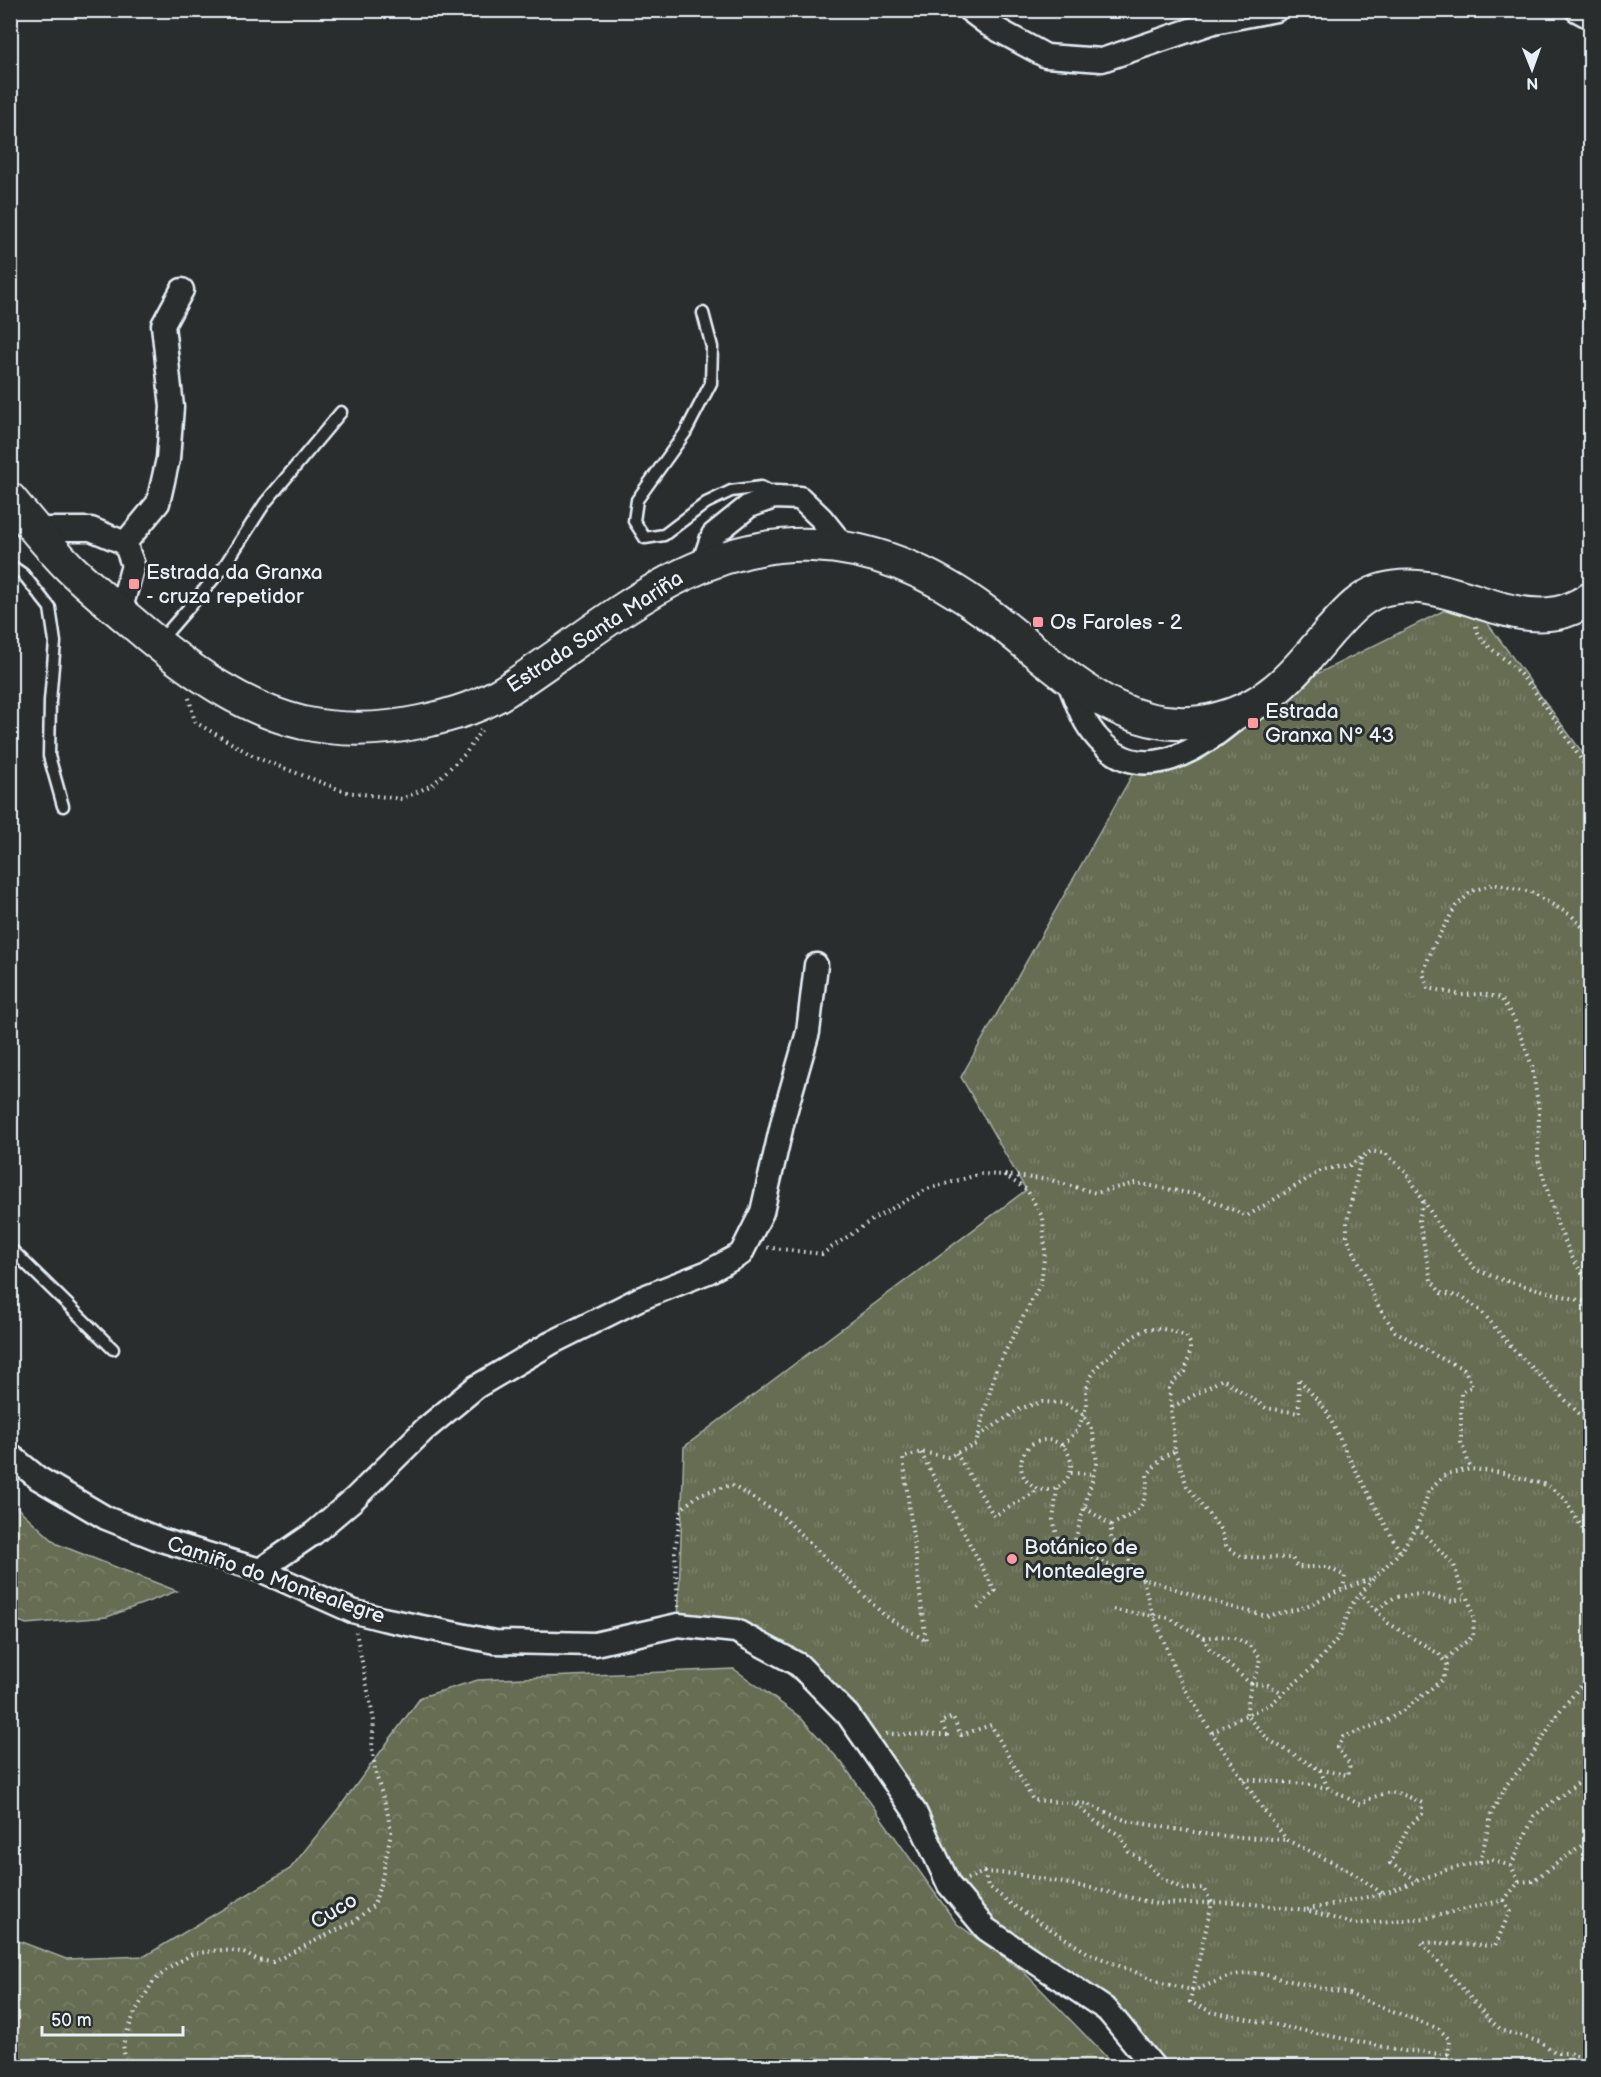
<svg xmlns="http://www.w3.org/2000/svg" width="1601" height="2077" font-family="'Balsamiq Sans',sans-serif">
<style>
.forest{fill:url(#forest-crowns);stroke:#a7afa6;stroke-width:1.5}
.park{fill:url(#park-tufts);stroke:#a7afa6;stroke-width:1.5}
.lines{fill:none;stroke-linecap:round;stroke-linejoin:round}
.lane-casing{stroke:#e8f1f8;stroke-width:15}
.street-casing{stroke:#e8f1f8;stroke-width:27}
.secondary-casing{stroke:#e8f1f8;stroke-width:36}
.path{stroke:#e8f1f8;stroke-width:4;stroke-dasharray:1.5 4.5;stroke-linecap:butt}
.lane{stroke:#2a2d2e;stroke-width:10}
.street{stroke:#2a2d2e;stroke-width:22}
.secondary{stroke:#2a2d2e;stroke-width:32}
.poi-dot{fill:#ff9aa2;stroke:#2a2d2e;stroke-width:2}
.labels{text-anchor:middle;dominant-baseline:central;stroke-width:6;stroke-linejoin:round;paint-order:stroke}
.poi-label{font-size:21px;fill:#e8f1f8;stroke:#2a2d2e;text-anchor:start}
.street-label{font-size:21px;fill:#e8f1f8;stroke:#2a2d2e}
</style>
<defs>
<pattern id="forest-crowns" width="20" height="18" patternUnits="userSpaceOnUse" patternTransform="scale(1.5)"><rect width="20" height="18" fill="#666d53"/><path d="M2 6a3 3 0 1 1 6 0M12 15a3 3 0 1 1 6 0" fill="none" stroke="#7c826c"/></pattern>
<pattern id="park-tufts" width="24" height="20" patternUnits="userSpaceOnUse" patternTransform="scale(1.5)"><rect width="24" height="20" fill="#666d53"/><path d="M3 7l-1-3M5 7V3M7 7l1-3M15 17l-1-3M17 17v-4M19 17l1-3" fill="none" stroke="#7c826c"/></pattern>
</defs>
<rect width="100%" height="100%" fill="#2a2d2e"/>
<filter id="ink" filterUnits="userSpaceOnUse"><feTurbulence type="fractalNoise" baseFrequency=".0167" numOctaves="2"/><feDisplacementMap in="SourceGraphic" scale="12" xChannelSelector="R" yChannelSelector="G"/><feConvolveMatrix kernelMatrix="1 2 1 2 8 2 1 2 1" color-interpolation-filters="sRGB"/></filter>
<g filter="url(#ink)">
<!-- forest -->
<g class="forest">
<polygon points="11,1502 57,1544 177,1591 107,1617 26,1624 11,1618"/>
<polygon points="734,1669 800,1717 842,1763 957,1924 1023,1971 1115,2066 11,2066 11,1938 66,1959 145,1956 290,1869 342,1804 421,1697 478,1680"/>
</g>
<!-- park -->
<polygon class="park" points="1469,598 1590,763 1590,2066 1149,2066 949,1885 861,1734 736,1631 678,1625 684,1447 1026,1190 961,1077 1139,763"/>
<g class="lines">
<!-- lane casing -->
<g class="lane-casing">
<g id="lane">
<polyline points="703,313 712,347 711,383 685,433 637,500 634,521 645,538 664,535 706,503 731,491 761,487 777,495"/>
<polyline points="10,565 23,574 50,608 55,642 50,701 49,756 63,806"/>
<polyline points="159,642 223,568 265,503 341,412"/>
<polyline points="10,1248 113,1349"/>
</g>
</g>
<!-- street casing -->
<g class="street-casing">
<g id="street">
<polyline points="969,10 989,25 1046,56 1102,60 1214,22 1276,10"/>
<polyline points="1577,10 1590,17"/>
<polyline points="35,529 91,529 125,543 133,565 120,612"/>
<polyline points="125,543 158,503 168,459 172,407 163,325 182,290"/>
<polyline points="703,564 713,535 749,506 774,497 800,498 821,518 846,549"/>
<path d="M1066 676C1074 693 1079 713 1089 727 1133 792 1194 755 1239 716"/>
<polyline points="10,1455 38,1478 106,1518 161,1540 260,1570 352,1611 383,1619 495,1642 595,1644 678,1625 736,1631 799,1665 848,1715 915,1812 949,1885 986,1929 1107,2010 1153,2066"/>
<polyline points="260,1570 314,1533 354,1499 424,1430 476,1387 551,1343 639,1299 708,1272 741,1254 762,1212 784,1116 808,1032 816,965"/>
</g>
</g>
<!-- secondary casing -->
<g class="secondary-casing">
<path id="secondary" d="M10 499C30 523 48 546 70 568 94 591 120 612 146 634 192 672 244 709 303 723 341 731 382 730 420 722 449 716 480 707 505 691 603 629 688 541 812 545 877 547 936 575 987 613 1056 664 1122 743 1217 719 1270 706 1297 670 1330 631 1344 616 1358 598 1379 591 1441 571 1497 624 1557 613 1569 611 1580 605 1590 599"/>
</g>
<!-- path -->
<g class="path">
<path d="M1476 626C1480 644 1496 651 1509 663 1541 693 1565 737 1590 772"/>
<polyline points="189,698 195,722 255,757 346,792 402,799 432,785 466,753 481,730"/>
<polyline points="1590,935 1572,916 1531,892 1494,884 1472,891 1456,906 1433,946 1423,973 1428,988 1461,995 1482,994 1501,998 1514,1019 1532,1066 1539,1110 1538,1159 1558,1226 1572,1257 1590,1286"/>
<polyline points="1361,1158 1347,1221 1347,1237 1365,1275 1377,1305 1395,1331 1440,1358 1464,1369 1473,1386 1461,1392 1461,1442 1471,1469"/>
<polyline points="1005,1175 1050,1180 1096,1193 1135,1183 1199,1195 1247,1216 1322,1170 1350,1165 1371,1151 1386,1154 1405,1171 1440,1227 1476,1270 1503,1280 1590,1303"/>
<polyline points="1423,1202 1419,1220 1431,1280 1441,1293 1463,1297 1482,1312 1514,1350 1590,1424"/>
<polyline points="979,1436 1021,1408 1042,1402 1063,1403 1083,1414 1093,1432 1097,1463 1073,1547 1103,1563 1142,1578 1227,1606 1267,1616 1302,1608 1343,1589 1374,1578 1400,1552 1417,1527 1429,1491 1446,1474 1471,1469 1503,1473 1547,1485 1564,1498 1586,1534 1590,1558"/>
<circle cx="1046" cy="1465" r="25"/>
<polyline points="1063,1445 1078,1430 1087,1405 1086,1391 1090,1378 1099,1365 1111,1354 1134,1336 1147,1329 1163,1329 1175,1332 1186,1336 1190,1343 1190,1352 1185,1372 1174,1381 1169,1388 1171,1408"/>
<polyline points="1175,1451 1187,1486 1220,1529 1227,1548 1243,1557 1292,1558 1297,1567 1327,1567 1345,1576 1343,1589"/>
<polyline points="921,1453 995,1591 976,1610"/>
<polyline points="956,1453 994,1516 1034,1493 1036,1488"/>
<polyline points="1071,1473 1095,1474"/>
<polyline points="1057,1489 1053,1520 1062,1552 1073,1547"/>
<polyline points="1085,1508 1111,1525 1111,1538 1122,1550 1143,1580 1151,1609 1178,1677 1212,1733 1260,1805 1287,1840 1348,1870 1382,1893"/>
<path d="M1111 1525C1138 1512 1148 1507 1147 1475L1163 1457 1175 1451 1171 1408 1223 1379 1266 1408 1299 1413 1298 1378 1326 1410 1347 1454 1400 1552"/>
<polyline points="1417,1527 1454,1565 1463,1594 1468,1598 1471,1608 1474,1621 1473,1636 1443,1661"/>
<polyline points="1586,1533 1590,1519"/>
<polyline points="678,1607 675,1552 681,1509 700,1494 731,1485 780,1514 884,1615 926,1641 903,1458 921,1452 948,1457 976,1444 996,1369 1041,1283 1045,1251 1043,1218 1027,1190 1004,1175 981,1174 927,1189 875,1218 822,1254 764,1247"/>
<polyline points="1377,1609 1395,1597 1410,1595 1423,1594 1452,1601 1467,1598"/>
<polyline points="1113,1610 1169,1618 1204,1638 1209,1648 1251,1684 1246,1715 1269,1740 1320,1770 1348,1775 1350,1764 1337,1748 1343,1737 1386,1721 1404,1710 1443,1679 1447,1665 1439,1654 1388,1623 1361,1594"/>
<path d="M1204 1638C1230 1634 1243 1637 1260 1657L1258 1671 1251 1684 1268 1685 1283 1693"/>
<polyline points="1212,1733 1231,1722 1271,1704 1311,1669 1339,1637 1352,1604 1374,1578"/>
<polyline points="886,1734 947,1735 941,1722 953,1717 961,1735 991,1725 1033,1800 1087,1804 1127,1821 1211,1835 1287,1840"/>
<path d="M1320 1770 1328 1788 1359 1804C1389 1790 1391 1788 1422 1803V1814L1409 1826 1390 1863 1418 1881"/>
<polyline points="1243,1779 1306,1784 1327,1788"/>
<polyline points="1480,1862 1492,1812 1507,1784 1531,1757 1558,1713 1590,1675"/>
<polyline points="1511,1866 1534,1816 1590,1774"/>
<polyline points="984,1872 988,1886 1011,1904 1088,1953 1162,1983 1192,1990 1212,1903 1203,1888 1183,1889 1163,1879 1145,1862 1129,1852 1120,1835 1096,1822 1074,1803"/>
<polyline points="967,1879 984,1872 1015,1874 1091,1888 1157,1904 1234,1902 1306,1910 1354,1924 1427,1918 1504,1900 1519,1882 1511,1866 1492,1860 1480,1862 1446,1870 1382,1894 1306,1910"/>
<polyline points="1519,1882 1532,1881 1590,1840"/>
<polyline points="1504,1900 1510,1911 1495,1946 1421,1942 1492,2022 1503,2031 1541,2042 1556,2053 1569,2053 1590,2060"/>
<path d="M1448 2054C1434 2055 1420 2050 1405 2051L1212 2012 1190 2002 1192 1990C1204 1988 1213 1982 1225 1978 1242 1971 1260 1972 1277 1978L1349 1994 1439 2029 1449 2039 1448 2054 1460 2066"/>
<polyline points="126,2066 123,2044 135,2012 153,1982 169,1968 192,1954 220,1950 242,1952 257,1960 273,1962 353,1922 374,1905 382,1878 391,1832 387,1810 376,1775 372,1747 374,1721 356,1632"/>
</g>
<!-- lane -->
<use href="#lane" class="lane"/>
<!-- street -->
<use href="#street" class="street"/>
<!-- secondary -->
<use href="#secondary" class="secondary"/>
</g>
</g>
<!-- markers -->
<g class="poi-dot">
<rect x="128" y="578" width="12" height="12" rx="3"/>
<rect x="1032" y="616" width="12" height="12" rx="3"/>
<rect x="1247" y="717" width="12" height="12" rx="3"/>
<circle cx="1012" cy="1559" r="6"/>
</g>
<g class="labels">
<!-- poi labels -->
<g class="poi-label">
<text x="146" y="572">Estrada da Granxa<tspan x="146" dy="24">- cruza repetidor</tspan></text>
<text x="1050" y="622">Os Faroles - 2</text>
<text x="1265" y="711">Estrada<tspan x="1265" dy="24">Granxa Nº 43</tspan></text>
<text x="1024" y="1547">Botánico de<tspan x="1024" dy="24">Montealegre</tspan></text>
</g>
<!-- street labels -->
<g class="street-label">
<text transform="translate(595 632) rotate(-33)">Estrada Santa Mariña</text>
<text transform="translate(276 1580) rotate(19)">Camiño do Montealegre</text>
<text transform="translate(334 1911) rotate(-31)">Cuco</text>
</g>
</g>
<!-- margin -->
<rect width="1601" height="2077" fill="none" stroke="#2a2d2e" stroke-width="36"/>
<rect x="18" y="18" width="1565" height="2041" fill="none" stroke="#e8f1f8" stroke-width="2" filter="url(#ink)"/>
<!-- north arrow -->
<g transform="translate(1532 69) rotate(179)" stroke="#2a2d2e" stroke-width="4.5" paint-order="stroke">
<path d="M0-4.5L10 22L0 15L-10 22Z" fill="#e8f1f8"/>
<text y="-9" font-size="16" font-weight="bold" text-anchor="middle" fill="#e8f1f8">N</text>
</g>
<!-- scale -->
<path d="M42 2026v9h141v-9" fill="none" stroke="#e8f1f8" stroke-width="3"/>
<text x="51" y="2026" font-size="18" fill="#e8f1f8" stroke="#2a2d2e" stroke-width="4.5" paint-order="stroke">50 m</text>
</svg>
